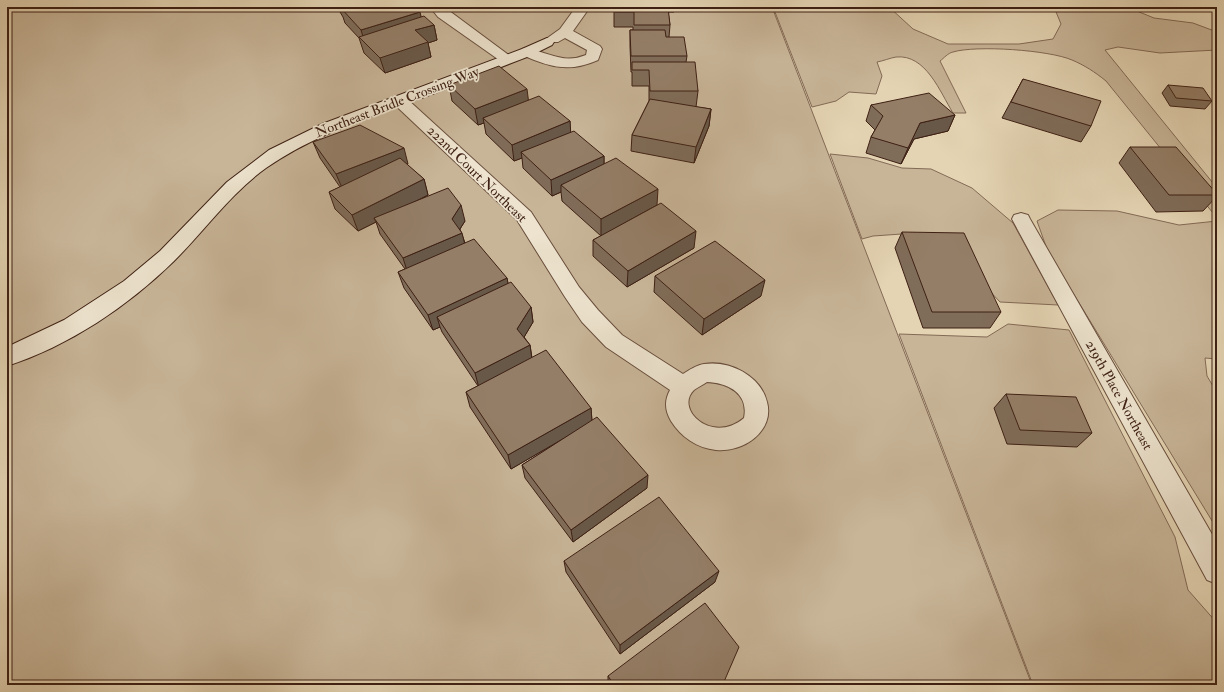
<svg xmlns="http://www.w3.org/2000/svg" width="1224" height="692" font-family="'IM FELL Double Pica',serif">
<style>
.green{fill:#c8b598;stroke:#836a56}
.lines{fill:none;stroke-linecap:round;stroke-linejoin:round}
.street-casing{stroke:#684d3c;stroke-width:2}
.secondary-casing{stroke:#3e2014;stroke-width:2}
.street{fill:#ede3ce;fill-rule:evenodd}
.secondary{fill:#ede3ce;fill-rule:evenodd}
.wall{fill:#7f6c59;stroke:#3e2014}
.shaded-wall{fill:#685848;stroke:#3e2014}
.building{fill:#947e67;stroke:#3e2014}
.labels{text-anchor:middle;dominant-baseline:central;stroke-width:3.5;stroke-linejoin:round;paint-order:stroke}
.street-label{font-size:14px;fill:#3e2014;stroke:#ede3ce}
</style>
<rect width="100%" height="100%" fill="#e4d4b3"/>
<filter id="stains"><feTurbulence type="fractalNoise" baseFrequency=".005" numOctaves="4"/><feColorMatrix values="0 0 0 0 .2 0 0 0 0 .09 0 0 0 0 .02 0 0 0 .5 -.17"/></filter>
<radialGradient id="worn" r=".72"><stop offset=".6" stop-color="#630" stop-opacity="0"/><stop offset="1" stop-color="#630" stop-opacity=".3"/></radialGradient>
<!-- green -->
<g class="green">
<polygon points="7,7 772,7 1032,685 7,685"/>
<path d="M773 7H889L913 29 948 44H1019L1053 39 1061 24 1054 7H1127L1154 18 1193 23 1217 32V50L1160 53 1118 47 1105 50 1217 188V218L1106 81C1095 72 1084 65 1072 60 1049 50 976 45 953 52 948 53 944 58 940 61L966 113H953C940 92 926 54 896 57 890 58 883 61 877 62L882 76 876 94 849 92 836 101 812 107Z"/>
<polygon points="830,154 868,158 902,168 931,169 972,188 1013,223 1058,305 1000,302 983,284 916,233 873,236 862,239"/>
<polygon points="1058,210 1117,211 1179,225 1217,221 1217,359 1205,358 1207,376 1217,393 1217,529 1048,252 1037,221"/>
<polygon points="1008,324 1069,330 1175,537 1188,590 1217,623 1217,685 1033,685 899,334 987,337"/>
</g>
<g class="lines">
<!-- street casing -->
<g class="street-casing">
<g id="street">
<polygon points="430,7 444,7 514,59 512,62 502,62 438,17"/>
<path d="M576 7H590L573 31 600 46 602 49 598 60C569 73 550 67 522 55L520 52 522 49 527 48C549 53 564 64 586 55L587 50 565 38 558 42H548L546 39 560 29Z"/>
<path d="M400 96 406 98 531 212 579 287 598 310 622 335 683 374C689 370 697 365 704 364 730 360 761 376 767 402 775 431 743 453 716 450 697 448 681 437 671 421 665 411 664 401 670 390L606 347 582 322 565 297 517 220 394 104 392 101 394 98ZM707 382C729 383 749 394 744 418 712 445 674 409 694 390 698 387 703 385 707 382Z"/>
<polygon points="1021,213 1028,215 1030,219 1217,543 1217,584 1207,580 1012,219 1014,215"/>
</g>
</g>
<!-- secondary casing -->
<g class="secondary-casing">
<path id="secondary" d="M547 38 552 39 554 42 552 45 532 55C493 70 455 86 416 100 364 119 312 136 266 168 231 193 205 230 174 261 128 306 69 346 7 366V347L64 320 124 281 160 251 227 182 269 150 322 124 522 49Z"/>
</g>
<!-- street -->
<use href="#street" class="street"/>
<!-- secondary -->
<use href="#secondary" class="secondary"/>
</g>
<!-- wall -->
<g class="wall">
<polygon points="337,7 414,7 421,17 434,25 437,40 428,43 431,57 385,73 364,53 359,38 345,23 343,17"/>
<polygon points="614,7 674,7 674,12 668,12 670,25 669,37 687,56 686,62 698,91 696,107 711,109 709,126 694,163 631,151 632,135 649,101 649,86 632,86 632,72 631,72 630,46 630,30 633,30 633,27 614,27"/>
<polygon points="1023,79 1091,126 1081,142 1002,118"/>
<polygon points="449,85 528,100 570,121 570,132 604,156 604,164 657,205 694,248 627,287 593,256 593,240 601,236 562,201 561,192 552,196 523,168 522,158 514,161 486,134 484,123 478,125 452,101"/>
<polygon points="1168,85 1212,101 1205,109 1170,106 1162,93"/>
<polygon points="871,105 955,115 948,131 914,139 901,164 866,153 871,137 875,130 866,121"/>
<polygon points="313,142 408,164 407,165 424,179 428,195 419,200 465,221 460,229 465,243 507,278 508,284 531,307 533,322 524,337 530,345 532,358 591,408 592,421 647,488 573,542 525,478 522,465 566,437 511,469 470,407 466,392 478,386 442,332 440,327 433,330 404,288 398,272 405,269 380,234 376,222 358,231 335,209 329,192 340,187 320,158"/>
<polygon points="1130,147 1217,194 1217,196 1203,211 1156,212 1119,163"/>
<polygon points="902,232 1001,312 990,328 923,328 895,248"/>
<polygon points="655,276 761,296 702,335 654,292"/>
<polygon points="1006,394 1092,433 1077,447 1007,444 994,408"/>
<polygon points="564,561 715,582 620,654 566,572"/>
<polygon points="608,676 723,684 724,685 609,685 608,684"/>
</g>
<!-- shaded-wall -->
<g class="shaded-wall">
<polygon points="420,12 424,28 365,43 361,30"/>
<polygon points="434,25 437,40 428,43 431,57 385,73 380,58 415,30"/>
<polygon points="527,89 529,105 483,118 484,123 478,125 475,109"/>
<polygon points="711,109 709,126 694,163 696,147"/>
<polygon points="955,115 948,131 914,139 901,164 908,148 920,123"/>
<polygon points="570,121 571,137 521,152 522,158 514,161 512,145"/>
<polygon points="404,148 408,164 343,190 336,174"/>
<polygon points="604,156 604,173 561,185 561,192 552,196 551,180"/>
<polygon points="424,179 428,195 377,221 374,218 376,222 358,231 352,215"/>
<polygon points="658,189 657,205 601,236 601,219"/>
<polygon points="461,205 465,221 456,235 452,219"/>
<polygon points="696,231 694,248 627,287 628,271"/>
<polygon points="462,233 466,249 408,274 403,258"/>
<polygon points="507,278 510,294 437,317 440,327 433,330 428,315"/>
<polygon points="765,280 761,296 702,335 704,319"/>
<polygon points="531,307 533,322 520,344 517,329"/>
<polygon points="530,345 532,360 479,388 475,373"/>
<polygon points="591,408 592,422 511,469 508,455"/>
<polygon points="648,475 647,488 573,542 571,530"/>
<polygon points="719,571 715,582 620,654 620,645"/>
</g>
<!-- building -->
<g class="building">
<polygon points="340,7 414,7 420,12 361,30"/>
<polygon points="614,7 668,7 670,25 634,25 634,12 615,12"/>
<polygon points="424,16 434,25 415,30 428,42 380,58 359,37"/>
<polygon points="630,30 665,30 666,37 684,37 687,56 631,56"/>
<polygon points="632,62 695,62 698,91 650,91 649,70 632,70"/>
<polygon points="499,66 527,89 475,109 449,85"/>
<polygon points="1023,79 1101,101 1091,126 1011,102"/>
<polygon points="1168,85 1203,88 1212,101 1176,98"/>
<polygon points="929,93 955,115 920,123 908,148 871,137 883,116 871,105"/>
<polygon points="539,96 570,121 512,145 483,118"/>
<polygon points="650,99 711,109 696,147 632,135"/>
<polygon points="360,125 404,148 336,174 313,142"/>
<polygon points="574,131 604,156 551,180 521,152"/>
<polygon points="1130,147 1176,147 1217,194 1217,195 1169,195"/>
<polygon points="400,158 424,179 352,215 329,192"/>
<polygon points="616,158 658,189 601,219 561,185"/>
<polygon points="448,188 461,205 452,219 462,233 403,258 374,218"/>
<polygon points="661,203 696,231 628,271 593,240"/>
<polygon points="902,232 964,233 1001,312 932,312"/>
<polygon points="474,239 507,278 428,315 398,272"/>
<polygon points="715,241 765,280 704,319 655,276"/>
<polygon points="511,282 531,307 517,329 530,345 475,373 437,317"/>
<polygon points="546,350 591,408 508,455 466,392"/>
<polygon points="1006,394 1076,397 1092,433 1020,430"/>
<polygon points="597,417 648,475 571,530 522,465"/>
<polygon points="659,497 719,571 620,645 564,561"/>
<polygon points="705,603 739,647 723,684 724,685 614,685 608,676"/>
</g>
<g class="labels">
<!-- street labels -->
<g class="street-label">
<text transform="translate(397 102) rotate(-21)">Northeast Bridle Crossing Way</text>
<text transform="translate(477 174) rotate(44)">222nd Court Northeast</text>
<text transform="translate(1119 395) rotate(61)">219th Place Northeast</text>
</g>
</g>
<!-- margin -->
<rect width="1224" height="692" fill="none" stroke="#e4d4b3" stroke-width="24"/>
<rect x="8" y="8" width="1208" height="676" fill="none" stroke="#3e2014" stroke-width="2"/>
<rect x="12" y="12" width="1200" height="668" fill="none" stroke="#3e2014"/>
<rect width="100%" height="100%" filter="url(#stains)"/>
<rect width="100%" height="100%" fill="url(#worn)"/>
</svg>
